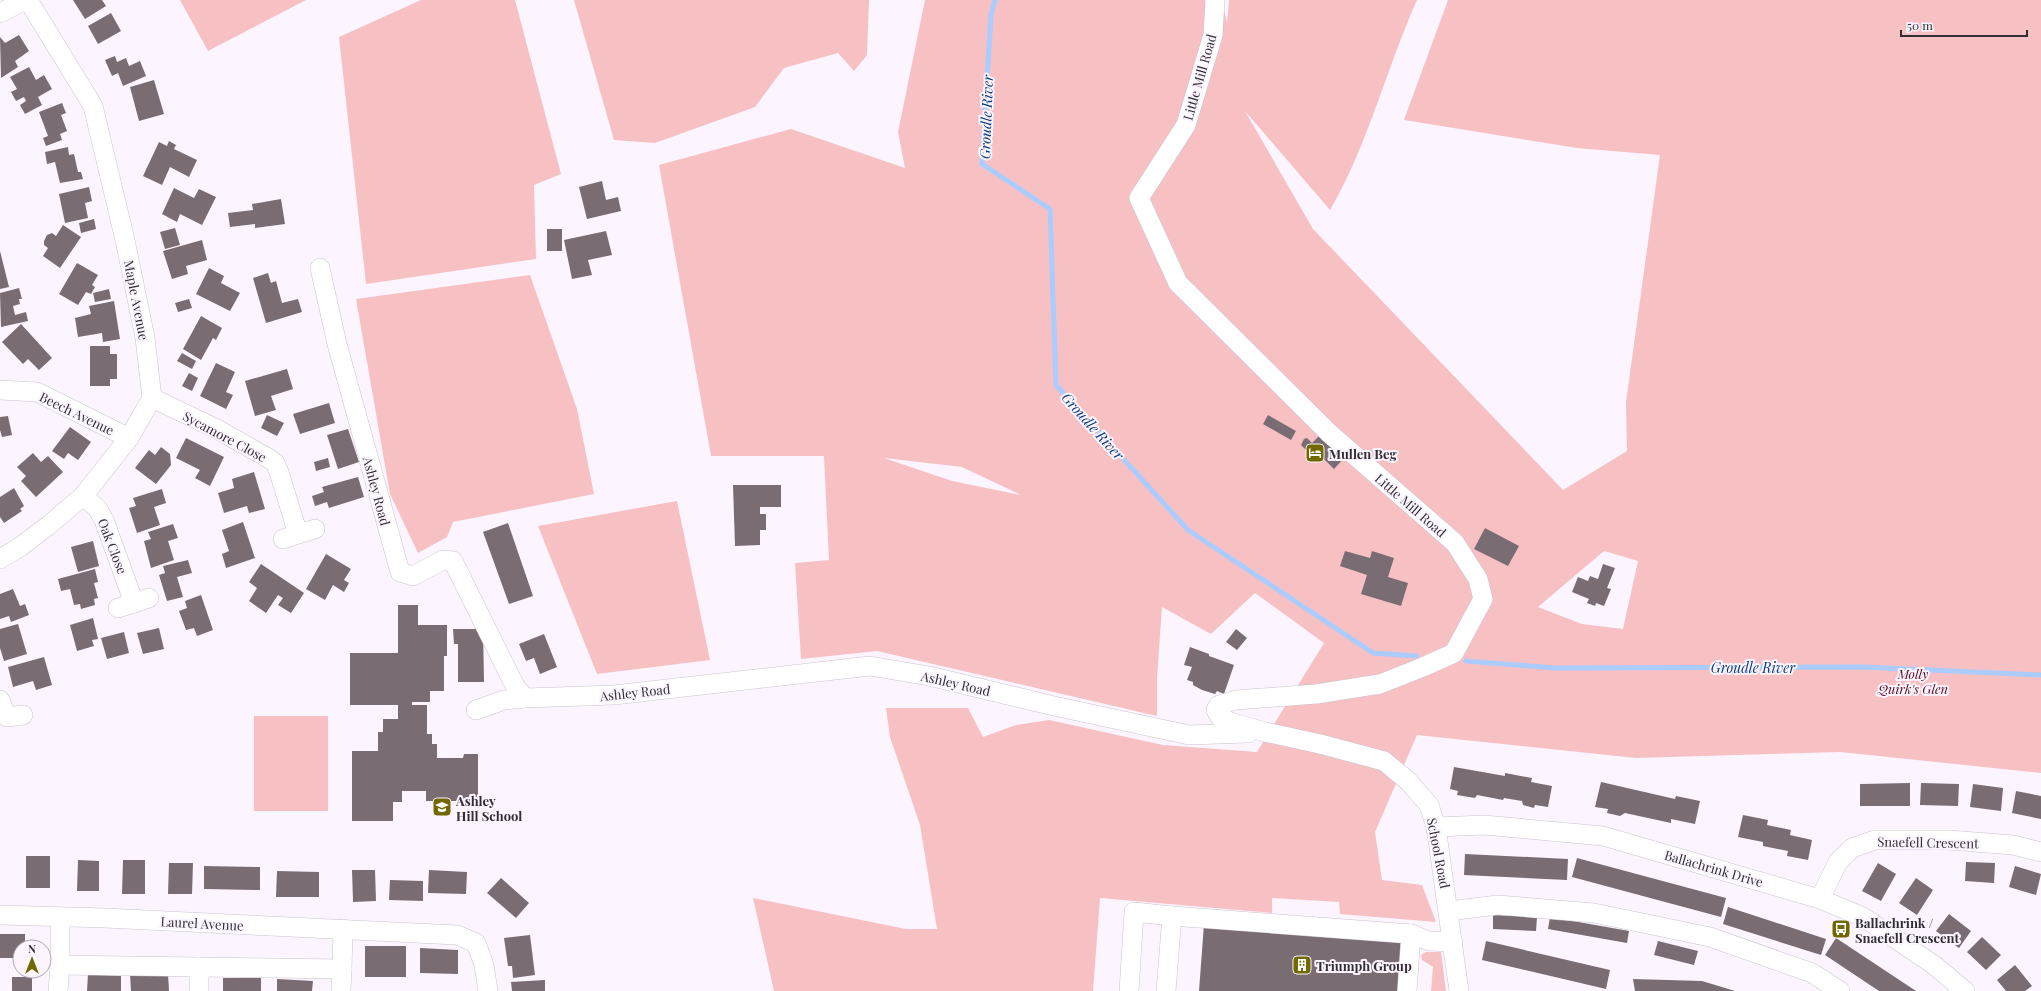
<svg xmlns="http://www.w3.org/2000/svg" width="2041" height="991" font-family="'Playfair Display',serif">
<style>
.green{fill:#f7c1c4;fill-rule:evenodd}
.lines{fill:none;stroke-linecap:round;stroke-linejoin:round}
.stream{stroke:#acf;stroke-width:5}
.building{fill:#796c72}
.minor-casing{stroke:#cbc2ce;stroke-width:20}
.minor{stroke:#fff;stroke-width:19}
.labels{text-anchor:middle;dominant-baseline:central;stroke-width:4;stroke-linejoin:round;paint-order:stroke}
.street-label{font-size:13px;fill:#312d32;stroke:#fcf5ff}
.poi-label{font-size:13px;font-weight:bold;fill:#312d32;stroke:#fcf5ff;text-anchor:start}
.park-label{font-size:13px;font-style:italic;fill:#570e1c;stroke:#fcf5ff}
.water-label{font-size:14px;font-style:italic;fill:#063980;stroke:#fcf5ff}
</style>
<rect width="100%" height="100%" fill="#fcf5ff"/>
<!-- green -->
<g class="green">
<polygon points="180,0 306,0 208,51"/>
<polygon points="421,0 515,0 561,174 534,185 536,259 366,284 339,37"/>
<polygon points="574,0 869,0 867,55 854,71 838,53 784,68 755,107 655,143 614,140"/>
<path d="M925 0H1222L1227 23 1229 0H1417C1386 69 1368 145 1330 210L1245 111 1313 229 1563 490 1627 451 1626 402 1660 155 1577 148 1404 120 1448 0H2041V773L1840 752 1636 758 1417 735 1375 832 1382 880 1422 885 1436 922 1340 914 1339 902 1272 898V913L1100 898 1093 991H774L753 898 906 929H937L920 825 890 737 886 708H968L983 737 1016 725 1049 720 1163 745 1257 752 1324 643 1255 593 1211 634 1162 607 1157 678V716L877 651 801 659 795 563 829 560 824 456H711L659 165 791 129 905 168 898 132ZM884 458 962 467 1021 495 952 481ZM1604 551 1638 561 1623 629 1582 624 1538 607Z"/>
<polygon points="530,275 577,409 594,494 453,522 447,537 418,553 390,494 356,299"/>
<polygon points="677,501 710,660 597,674 538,526"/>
<rect x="254" y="716" width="74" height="95"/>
<polygon points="1426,952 1441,952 1446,991 1431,991 1433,967 1422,960 1421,955"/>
</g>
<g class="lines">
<!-- stream -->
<g class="stream">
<polyline points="995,0 991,15 982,164 1050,209 1056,385 1188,530 1373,653 1416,656"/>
<polyline points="1466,661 1555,668 1864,667 2041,675"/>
</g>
</g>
<!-- building -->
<g class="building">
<polygon points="73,0 102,0 106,6 85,19"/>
<polygon points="111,13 121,31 98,44 88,26"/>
<polygon points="19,35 29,51 15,61 18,67 1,78 0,37 5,43"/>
<polygon points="115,56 117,62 126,58 129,66 140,61 146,76 123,86 118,73 112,76 105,60"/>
<polygon points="29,67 36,80 44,75 52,89 38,97 42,105 25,114 20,105 26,101 24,97 16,101 11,92 17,89 10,77"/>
<polygon points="154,80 164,114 139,121 130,87"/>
<polygon points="62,103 66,113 61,115 67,131 60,134 62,140 46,146 43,138 48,136 39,112"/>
<polygon points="169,141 176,145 174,149 197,160 189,177 170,167 162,185 143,176 159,142 167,146"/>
<polygon points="68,147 69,155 74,154 78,172 81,172 83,179 60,183 55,162 47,164 45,152"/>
<polygon points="602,181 606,200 618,197 621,211 587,219 579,187"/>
<polygon points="89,187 92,201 85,203 88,218 65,223 59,194"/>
<polygon points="174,188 194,198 199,189 216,197 202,225 180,214 177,222 162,214"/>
<polygon points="281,199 285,224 255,228 255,224 230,227 228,213 253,210 252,204"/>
<polygon points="94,219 96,229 81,233 79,223"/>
<polygon points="63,225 81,237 60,268 43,256 48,248 44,245 44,241 47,235 52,233 56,236"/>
<polygon points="175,228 180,245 165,249 160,232"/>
<rect x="547" y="229" width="15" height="22"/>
<polygon points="606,231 612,255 588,260 592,275 572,279 564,240"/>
<polygon points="202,240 207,260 186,266 188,274 172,279 163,251"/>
<polygon points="0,251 9,287 0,289"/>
<polygon points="77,263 98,275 92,285 95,287 91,294 86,292 78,305 59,294"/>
<polygon points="209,268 224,276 221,283 240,293 230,311 196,294"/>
<polygon points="268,273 271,283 276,281 282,303 298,299 302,312 266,323 253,278"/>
<polygon points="19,288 22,299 19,299 20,304 13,306 15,315 26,312 28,321 1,327 0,293"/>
<polygon points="109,289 111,299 95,302 93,293"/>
<polygon points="189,299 192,308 178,312 175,303"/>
<polygon points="114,301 120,339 103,342 102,333 78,337 75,318 91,314 89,306"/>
<polygon points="201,316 222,328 216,340 213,338 201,360 183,349"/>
<polygon points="21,324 52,358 39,370 28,359 23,364 2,342"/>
<polygon points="90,346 110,346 110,354 117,354 117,379 110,379 110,386 90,386"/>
<polygon points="182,353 196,361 192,369 177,361"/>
<polygon points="216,363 235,372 226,392 233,395 226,409 200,396"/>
<polygon points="287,369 293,389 271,396 276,410 255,416 245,381"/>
<polygon points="189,373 198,378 192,391 182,386"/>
<polygon points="329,403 335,423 300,434 293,414"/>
<polygon points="267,415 284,423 277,436 261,428"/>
<polygon points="1268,415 1296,431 1291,440 1263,424"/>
<polygon points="8,416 12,435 2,437 0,430 0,417"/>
<polygon points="70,427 91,442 78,460 68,453 64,459 52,451"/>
<polygon points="348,429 359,462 338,469 327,435"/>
<polygon points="1321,434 1345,457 1334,469 1318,453 1313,457 1301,445 1304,439 1307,438 1312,443"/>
<polygon points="186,438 224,457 210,486 195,478 200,470 176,458"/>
<polygon points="161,447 170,454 171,465 156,484 135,468 149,450 155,455"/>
<polygon points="33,453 41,462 48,456 63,472 36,497 21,481 26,476 17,467"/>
<polygon points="328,458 330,467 316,471 314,462"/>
<polygon points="254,472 265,509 249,513 247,506 224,513 218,493 234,488 232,479"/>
<polygon points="358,477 364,497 329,508 327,502 315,506 312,496 324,492 322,487"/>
<polygon points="733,485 781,485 781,507 760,507 760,514 766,514 766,530 760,530 760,545 735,546"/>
<polygon points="14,488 24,506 20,509 22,511 4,523 0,517 0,497"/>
<polygon points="162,489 166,503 154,507 160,525 137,533 129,508 136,506 133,498"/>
<polygon points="243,522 255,558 226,568 222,554 229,551 222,530"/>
<polygon points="508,523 533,596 509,604 483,532"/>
<polygon points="173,524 178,538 168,541 174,560 151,568 144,541 151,539 148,532"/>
<polygon points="1485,528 1519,546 1508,566 1474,549"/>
<polygon points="93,541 99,566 78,572 71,547"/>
<polygon points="1345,551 1370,558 1372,551 1394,558 1388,577 1408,583 1401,606 1361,594 1367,575 1340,566"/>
<polygon points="326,554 351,569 344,580 349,583 344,592 333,585 325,600 306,589"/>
<polygon points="188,560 192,573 177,577 183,597 167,601 159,575 165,573 163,566"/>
<polygon points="261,564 304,593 291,613 278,605 283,598 278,595 266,613 249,601 257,588 249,582"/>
<polygon points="1603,564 1615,568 1607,588 1611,589 1604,606 1596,603 1595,606 1587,603 1589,599 1572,592 1578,577 1588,581 1590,576 1598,579"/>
<polygon points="95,569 98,582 94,583 98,598 94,599 95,605 81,609 80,604 74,605 70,589 61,591 58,579"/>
<polygon points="13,589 20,606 25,604 29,615 11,622 9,616 0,619 0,594"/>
<polygon points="201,595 213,630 197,636 194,628 186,630 179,611 187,608 185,601"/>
<polygon points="398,605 418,605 418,625 447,625 447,656 444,656 444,691 430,691 430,702 412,702 412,705 427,705 427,734 432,734 432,744 437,744 437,758 463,758 464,754 478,754 478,807 458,807 458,801 426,801 426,791 402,791 402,802 393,802 393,821 352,821 352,751 378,751 378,732 383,732 383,719 398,719 398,705 350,705 350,653 398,653"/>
<polygon points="93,618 98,639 92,640 94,646 77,651 70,625"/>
<polygon points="18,624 27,654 4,661 0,648 0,629"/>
<polygon points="159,628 164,649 143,654 137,633"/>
<polygon points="453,629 483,629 484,682 458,682 458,644 454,644"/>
<polygon points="1236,629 1247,638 1237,650 1226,642"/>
<polygon points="124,632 129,653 107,659 101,638"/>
<polygon points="544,634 557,667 540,674 534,658 526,661 519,644"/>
<polygon points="1190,647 1209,654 1209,656 1234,665 1224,694 1217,691 1215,694 1202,690 1193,685 1193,682 1187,680 1192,667 1184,665"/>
<polygon points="44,657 52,685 36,690 33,681 13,687 8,667"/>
<polygon points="1454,767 1505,776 1505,773 1532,778 1531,782 1552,786 1548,807 1535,805 1534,808 1523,805 1522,801 1504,798 1503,800 1477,795 1475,798 1457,795 1458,791 1450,789"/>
<polygon points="1601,782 1675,799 1676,796 1700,801 1695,824 1671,819 1671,823 1625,813 1620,816 1607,813 1608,809 1595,807"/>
<polygon points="1910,783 1910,806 1860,806 1860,784"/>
<polygon points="1921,783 1959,784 1958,806 1920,805"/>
<polygon points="1973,784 2003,788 2001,811 1970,807"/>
<polygon points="2016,791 2041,796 2041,819 2012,813"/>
<polygon points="1743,815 1768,820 1767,825 1791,830 1790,835 1812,840 1808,860 1787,856 1788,851 1763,846 1763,842 1738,837"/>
<polygon points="1465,854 1568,859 1567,880 1464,875"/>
<rect x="26" y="856" width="24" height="32"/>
<polygon points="1577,858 1726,898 1721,917 1572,877"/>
<polygon points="78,860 99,861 99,891 77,891"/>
<polygon points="123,860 145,860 145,894 122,894"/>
<polygon points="1966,862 1995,863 1994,883 1965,881"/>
<polygon points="169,863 193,863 192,894 168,894"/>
<polygon points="1878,863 1896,874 1881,901 1862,891"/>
<polygon points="204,866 260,867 260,890 204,889"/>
<polygon points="2015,866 2041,874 2036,895 2009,887"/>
<polygon points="352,870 375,870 376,901 353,902"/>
<polygon points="429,870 467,872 466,894 428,893"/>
<polygon points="277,871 319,872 319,897 276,897"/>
<polygon points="501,878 529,903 516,918 487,893"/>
<polygon points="1916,878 1933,890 1917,915 1899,903"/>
<polygon points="390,880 423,881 423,901 389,900"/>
<polygon points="1728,907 1826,939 1821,955 1723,924"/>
<polygon points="1949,914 1971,931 1959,948 1936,931"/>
<polygon points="1493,915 1537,917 1536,931 1493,929"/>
<polygon points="1550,917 1629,931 1627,943 1548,929"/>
<polygon points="1204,924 1405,939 1401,991 1199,991"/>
<polygon points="0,934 25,934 25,947 20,947 20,958 0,958"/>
<polygon points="530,935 535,975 513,978 512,966 508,966 504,938"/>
<polygon points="1982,937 2001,955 1986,970 1967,952"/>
<polygon points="1836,938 1916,991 1879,991 1825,955"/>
<polygon points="1486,941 1610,970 1606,989 1482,960"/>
<polygon points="1658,941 1698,951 1694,965 1654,955"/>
<rect x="365" y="946" width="41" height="31"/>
<polygon points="420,948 458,950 458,974 420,973"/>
<polygon points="2015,965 2032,986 2025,991 2006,991 1997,980"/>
<polygon points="168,973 169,991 131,991 130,974"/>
<polygon points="88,974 121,976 121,991 87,991"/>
<rect x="12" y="977" width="20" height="14"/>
<rect x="223" y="978" width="38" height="13"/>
<polygon points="277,979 313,981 312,991 277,991"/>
<polygon points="1633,979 1702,981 1735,991 1635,991"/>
<polygon points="545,980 545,991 512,991 511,982"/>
</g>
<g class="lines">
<!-- minor casing -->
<g class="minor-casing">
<g id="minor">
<polyline points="1215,0 1213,35 1186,125 1139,198 1178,283 1329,433 1455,543 1478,579 1483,599 1454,653 1423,667 1380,684 1316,694 1236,700 1219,705 1216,710 1220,717 1230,722 1265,732 1320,744 1384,761 1408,781 1429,805 1436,827 1459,991"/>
<polyline points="0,13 25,0"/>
<polyline points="320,268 337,344 400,572 413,576 443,560 453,561 515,686 525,698 614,695 870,666 929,676 1054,706 1189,735 1248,733"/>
<polyline points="0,390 37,392 129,438"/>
<polyline points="152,398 215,428 268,458 275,463 279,472 298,534 315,529"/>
<polyline points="83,496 97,508 104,520 134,603"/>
<polyline points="283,539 298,534"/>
<polyline points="0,559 20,547 49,525 83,496 129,438 152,398 145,338 125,240 93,106 28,0"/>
<polyline points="118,608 149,598"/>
<polyline points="0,700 7,717 23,715"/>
<polyline points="476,710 504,700 525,698"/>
<polyline points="1436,827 1484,825 1603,836 1820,899 1863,917 1934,965 1965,991"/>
<polyline points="1820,899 1838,862 1852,848 1875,840 1949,840 2013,845 2041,852"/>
<polyline points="1449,911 1498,905 1594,913 1710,937 1812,973 1840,991"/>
<polyline points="0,915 105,918 457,935 476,943 484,965 488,991"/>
<polyline points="1172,916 1411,934 1429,941 1453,942"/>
<polyline points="60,917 60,965 199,967 199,991"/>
<polyline points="199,967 342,969 343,929"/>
<polyline points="58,991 60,965"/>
<polyline points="341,991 342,969"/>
<polyline points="1129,991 1134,912 1172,916 1166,991"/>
<polyline points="1407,991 1411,934"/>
</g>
</g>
<!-- minor -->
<use href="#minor" class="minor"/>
</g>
<!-- icons -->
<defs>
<g id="hotel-square" transform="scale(1)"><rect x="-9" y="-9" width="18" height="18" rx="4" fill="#726800" stroke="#fcf5ff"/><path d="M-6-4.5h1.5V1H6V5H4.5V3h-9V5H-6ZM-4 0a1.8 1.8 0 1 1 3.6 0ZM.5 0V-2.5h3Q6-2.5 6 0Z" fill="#fff"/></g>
<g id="school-square" transform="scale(1)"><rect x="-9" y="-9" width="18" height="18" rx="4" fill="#726800" stroke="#fcf5ff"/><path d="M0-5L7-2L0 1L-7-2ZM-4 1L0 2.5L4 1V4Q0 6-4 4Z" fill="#fff"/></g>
<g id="bus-square" transform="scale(1)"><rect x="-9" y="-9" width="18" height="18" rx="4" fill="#726800" stroke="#fcf5ff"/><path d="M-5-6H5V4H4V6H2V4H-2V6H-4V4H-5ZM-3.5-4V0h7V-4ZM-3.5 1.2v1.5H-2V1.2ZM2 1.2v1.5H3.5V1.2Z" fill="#fff"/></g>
<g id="building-square" transform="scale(1)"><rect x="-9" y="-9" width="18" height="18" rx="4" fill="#726800" stroke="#fcf5ff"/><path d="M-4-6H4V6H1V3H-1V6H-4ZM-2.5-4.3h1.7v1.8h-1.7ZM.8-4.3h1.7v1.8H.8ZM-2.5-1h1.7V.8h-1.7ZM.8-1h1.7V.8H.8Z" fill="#fff"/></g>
</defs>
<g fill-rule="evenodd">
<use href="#hotel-square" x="1315" y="453"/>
<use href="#school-square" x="442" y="807"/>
<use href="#bus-square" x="1841" y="929"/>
<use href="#building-square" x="1302" y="965"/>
</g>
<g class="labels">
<!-- street labels -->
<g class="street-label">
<text transform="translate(1199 77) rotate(-74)">Little Mill Road</text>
<text transform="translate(137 300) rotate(79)">Maple Avenue</text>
<text transform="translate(77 413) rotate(26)">Beech Avenue</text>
<text transform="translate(225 436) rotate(28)">Sycamore Close</text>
<text transform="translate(377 491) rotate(75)">Ashley Road</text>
<text transform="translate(1411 505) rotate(41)">Little Mill Road</text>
<text transform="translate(113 546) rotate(69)">Oak Close</text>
<text transform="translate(956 683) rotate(13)">Ashley Road</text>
<text transform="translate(635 692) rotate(-6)">Ashley Road</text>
<text transform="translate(1928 842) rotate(1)">Snaefell Crescent</text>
<text transform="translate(1439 853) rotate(79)">School Road</text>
<text transform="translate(1714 868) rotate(16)">Ballachrink Drive</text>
<text transform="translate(202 923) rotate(3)">Laurel Avenue</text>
</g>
<!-- poi labels -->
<g class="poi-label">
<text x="1329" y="453">Mullen Beg</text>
<text x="456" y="800">Ashley<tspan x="456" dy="15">Hill School</tspan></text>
<text x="1855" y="922">Ballachrink /<tspan x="1855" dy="15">Snaefell Crescent</tspan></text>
<text x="1316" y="965">Triumph Group</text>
</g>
<!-- park labels -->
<g class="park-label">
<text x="1913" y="673">Molly<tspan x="1913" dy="15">Quirk's Glen</tspan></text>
</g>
<!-- water labels -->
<g class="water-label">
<text transform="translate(986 117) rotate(-88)">Groudle River</text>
<text transform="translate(1093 426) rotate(48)">Groudle River</text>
<text x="1753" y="667">Groudle River</text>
</g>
</g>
<!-- north arrow -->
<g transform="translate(32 959)"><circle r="19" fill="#fcf5ff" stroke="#aba5ad"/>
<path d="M0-3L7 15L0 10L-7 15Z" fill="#726800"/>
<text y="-6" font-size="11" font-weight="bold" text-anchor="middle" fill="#312d32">N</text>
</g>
<!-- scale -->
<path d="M1901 30v6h126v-6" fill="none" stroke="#312d32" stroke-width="2"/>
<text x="1907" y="30" font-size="12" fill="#312d32" stroke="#fcf5ff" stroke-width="3" paint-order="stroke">50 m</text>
</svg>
